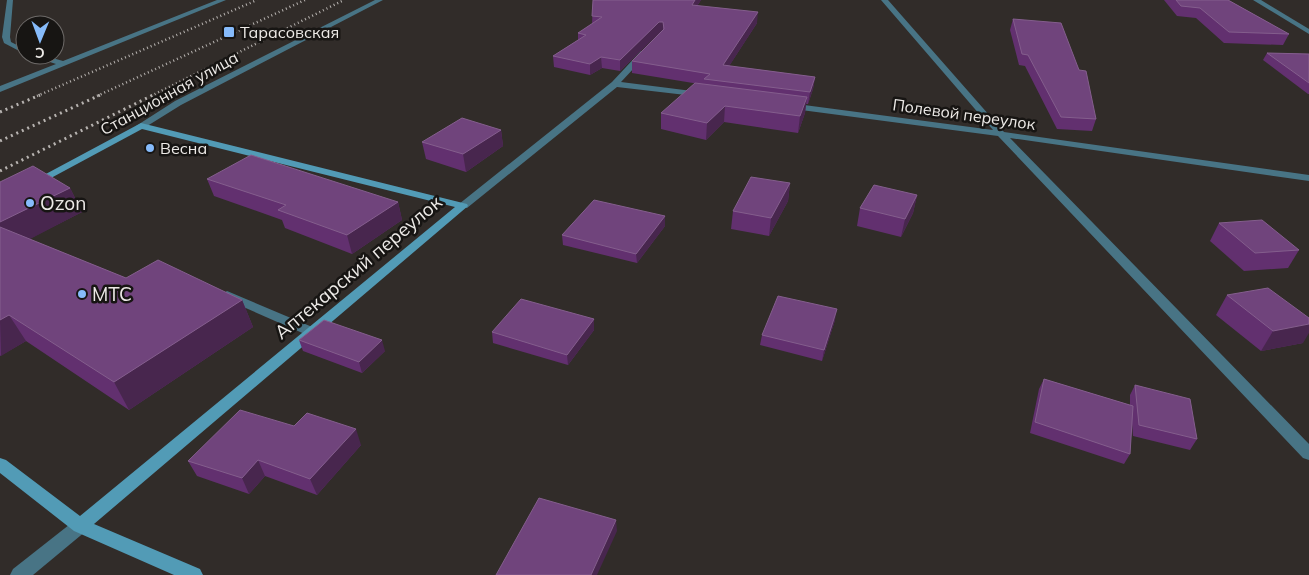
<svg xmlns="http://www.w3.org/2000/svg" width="1309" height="575" font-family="Mulish,sans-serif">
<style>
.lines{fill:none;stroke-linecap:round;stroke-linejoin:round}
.lane{fill:#487485;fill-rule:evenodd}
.street{fill:#487485;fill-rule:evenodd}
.secondary{fill:#529bb6;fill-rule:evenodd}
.rail-far1{stroke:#b7b3b0;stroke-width:2.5;stroke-dasharray:1 3;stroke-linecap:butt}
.rail{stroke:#b7b3b0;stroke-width:3;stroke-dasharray:2 4;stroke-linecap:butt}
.wall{fill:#62306f}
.shaded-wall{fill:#48264e}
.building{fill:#70447c;stroke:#845e8d}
.poi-dot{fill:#86bbfb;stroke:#171513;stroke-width:2}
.labels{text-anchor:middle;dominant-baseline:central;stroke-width:5;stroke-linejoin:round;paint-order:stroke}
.far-poi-label{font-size:16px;fill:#edeae7;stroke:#171513;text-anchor:start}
.far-street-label{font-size:16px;fill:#edeae7;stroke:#171513}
.poi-label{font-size:19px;fill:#edeae7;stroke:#171513;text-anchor:start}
.street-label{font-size:19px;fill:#edeae7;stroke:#171513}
</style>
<rect width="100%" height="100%" fill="#312c29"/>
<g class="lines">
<!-- lane -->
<polygon class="lane" points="227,291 317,329 319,332 317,335 307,335 223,298 221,295"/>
<!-- street -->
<g class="street">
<polygon points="7,0 13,0 10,37 11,42 25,49 25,54 4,43 2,37"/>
<polygon points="217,0 226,0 0,92 0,86 56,64 29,55 42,55 63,61"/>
<polygon points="375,0 383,0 181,105 144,128 138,128 136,126 175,101"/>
<polygon points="881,0 888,0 1004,132 1309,175 1309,181 1010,138 1309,444 1309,460 1303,458 998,136 786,108 786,104 789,103 993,130"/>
<polygon points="1253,0 1261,0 1309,29 1309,34"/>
<polygon points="641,51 648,53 621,82 700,92 704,95 703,97 617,87 467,208 459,208 458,206 459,204 612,82"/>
<polygon points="80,519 86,521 89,526 86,531 33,575 10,575 13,569 74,521"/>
</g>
<!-- secondary -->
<polygon class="secondary" points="141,123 467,204 468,206 94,524 200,569 203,575 174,575 74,531 0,473 0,458 6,460 80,516 455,207 142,129 38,185 34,186 29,183"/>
<!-- rail-far1 -->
<g class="rail-far1">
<polyline points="37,96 257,0"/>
<polyline points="97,96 305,0"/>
<polyline points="151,96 344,0"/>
</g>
<!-- rail -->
<g class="rail">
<polyline points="0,112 40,95"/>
<polyline points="0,141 100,95"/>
<polyline points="0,171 153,95"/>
</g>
</g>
<!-- wall -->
<g class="wall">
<polygon points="593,0 701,0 697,6 757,23 729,66 815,77 813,89 808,104 806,104 805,113 798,133 724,122 706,140 661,129 661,113 699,84 632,73 632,61 661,32 659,33 620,71 602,68 590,75 554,67 553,56 578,40 578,33 592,24"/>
<polygon points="1164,0 1228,0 1289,34 1283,45 1224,43 1196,18 1177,16"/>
<polygon points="1013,19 1096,119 1092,131 1057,129 1025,66 1019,65 1010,30"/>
<polygon points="1267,53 1309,54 1309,94 1308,94 1263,60"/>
<polygon points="501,130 503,146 466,172 426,159 422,142"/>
<polygon points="207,179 398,202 402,220 352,254 285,228 282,220 214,196"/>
<polygon points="0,182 70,188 82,212 29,239 126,278 242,300 253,327 129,410 26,341 0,356"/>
<polygon points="790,183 788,201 769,236 731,229 733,211"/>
<polygon points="917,195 913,213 901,237 857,226 860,208"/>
<polygon points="1219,223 1299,250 1288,268 1244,271 1210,241"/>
<polygon points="665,226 637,263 563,245 562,235"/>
<polygon points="1227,295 1303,343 1261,351 1216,315"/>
<polygon points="594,319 594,330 568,365 493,343 492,332"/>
<polygon points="835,320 822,361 760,345 762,335"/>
<polygon points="299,340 385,351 362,373 303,351"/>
<polygon points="1044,379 1130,405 1130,395 1135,385 1197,439 1190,450 1133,436 1132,424 1130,454 1124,464 1030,433 1039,389"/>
<polygon points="361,445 317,495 265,476 249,494 197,476 188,461"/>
</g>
<!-- shaded-wall -->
<g class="shaded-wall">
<polygon points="695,0 701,0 691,15 692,5"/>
<polygon points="758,12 757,23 722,77 723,65"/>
<polygon points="659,22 663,22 663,32 659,33 620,71 620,60"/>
<polygon points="601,57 602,68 590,75 590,64"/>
<polygon points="815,77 813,89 808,104 810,92"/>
<polygon points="807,97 805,113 798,133 800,116"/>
<polygon points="725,106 724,122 706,140 707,123"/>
<polygon points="501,130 503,146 466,172 463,154"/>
<polygon points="790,183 788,201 769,236 771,218"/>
<polygon points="70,188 82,212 9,250 0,235 0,222"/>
<polygon points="917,195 913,213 901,237 905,219"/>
<polygon points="398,202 402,220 352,254 347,235"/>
<polygon points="665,216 665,226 637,263 636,254"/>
<polygon points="242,300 253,327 129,410 114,382"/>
<polygon points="837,309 835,320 822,361 824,350"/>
<polygon points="9,315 26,341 1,356 0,320"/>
<polygon points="594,319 594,330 568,365 567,355"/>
<polygon points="1309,324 1309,333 1303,343 1261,351 1273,331"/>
<polygon points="382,340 385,351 362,373 359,362"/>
<polygon points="356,429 361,445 317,495 310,479"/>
<polygon points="258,460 265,476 249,494 242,478"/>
<polygon points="616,520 617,531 597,575 591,575"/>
</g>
<!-- building -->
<g class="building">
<polygon points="593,0 695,0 692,5 758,12 723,65 815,77 810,92 704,79 710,74 632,61 664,29 663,22 659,22 620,60 601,57 590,64 553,56 586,35 578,33 602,17 592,16"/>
<polygon points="1176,0 1228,0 1289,34 1229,32 1200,8 1181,6"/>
<polygon points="1013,19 1061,23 1079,70 1086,71 1096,119 1061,117 1028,55 1022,54"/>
<polygon points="1267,53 1309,54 1309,83"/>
<polygon points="695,83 807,97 800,116 725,106 707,123 661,113"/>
<polygon points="462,118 501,130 463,154 422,142"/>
<polygon points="251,155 398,202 347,235 278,210 286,205 207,179"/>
<polygon points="33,166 70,188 0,222 0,182"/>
<polygon points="751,177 790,183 771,218 733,211"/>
<polygon points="874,185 917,195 905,219 860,208"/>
<polygon points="594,200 665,216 636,254 562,235"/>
<polygon points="1262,220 1299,250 1255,253 1219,223"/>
<polygon points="0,227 126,278 158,260 242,300 114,382 9,315 0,320"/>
<polygon points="1268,288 1309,318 1309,324 1273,331 1227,295"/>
<polygon points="778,296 837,309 824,350 762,335"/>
<polygon points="521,299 594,319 567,355 492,332"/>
<polygon points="324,320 382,340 359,362 299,340"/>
<polygon points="1044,379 1133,406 1130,454 1035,422"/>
<polygon points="1135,385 1190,399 1197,439 1139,425"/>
<polygon points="240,410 294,426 307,413 356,429 310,479 258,460 242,478 188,461"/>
<polygon points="539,498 616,520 591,575 496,575"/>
</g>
<!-- markers -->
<g class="poi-dot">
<rect x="223" y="26" width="12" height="12" rx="2.5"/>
<circle cx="150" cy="148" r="5"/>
<circle cx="30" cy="203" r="5"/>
<circle cx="82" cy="294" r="5"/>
</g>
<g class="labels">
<!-- far-poi labels -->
<g class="far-poi-label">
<text x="240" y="32">Тарасовская</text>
<text x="160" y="148">Весна</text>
</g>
<!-- far-street labels -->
<g class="far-street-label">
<text transform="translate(169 93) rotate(-29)">Станционная улица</text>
<text transform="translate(964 114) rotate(8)">Полевой переулок</text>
</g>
<!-- poi labels -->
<g class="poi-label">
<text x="40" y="203">Ozon</text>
<text x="92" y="294">МТС</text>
</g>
<!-- street labels -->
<g class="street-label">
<text transform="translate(358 267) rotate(-40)">Аптекарский переулок</text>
</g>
</g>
<!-- north arrow -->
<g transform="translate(40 40) rotate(181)"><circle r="24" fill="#171513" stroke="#6d6a68"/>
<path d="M0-4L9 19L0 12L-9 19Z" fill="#86bbfb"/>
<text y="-8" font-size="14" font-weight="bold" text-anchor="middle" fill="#edeae7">С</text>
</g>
</svg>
